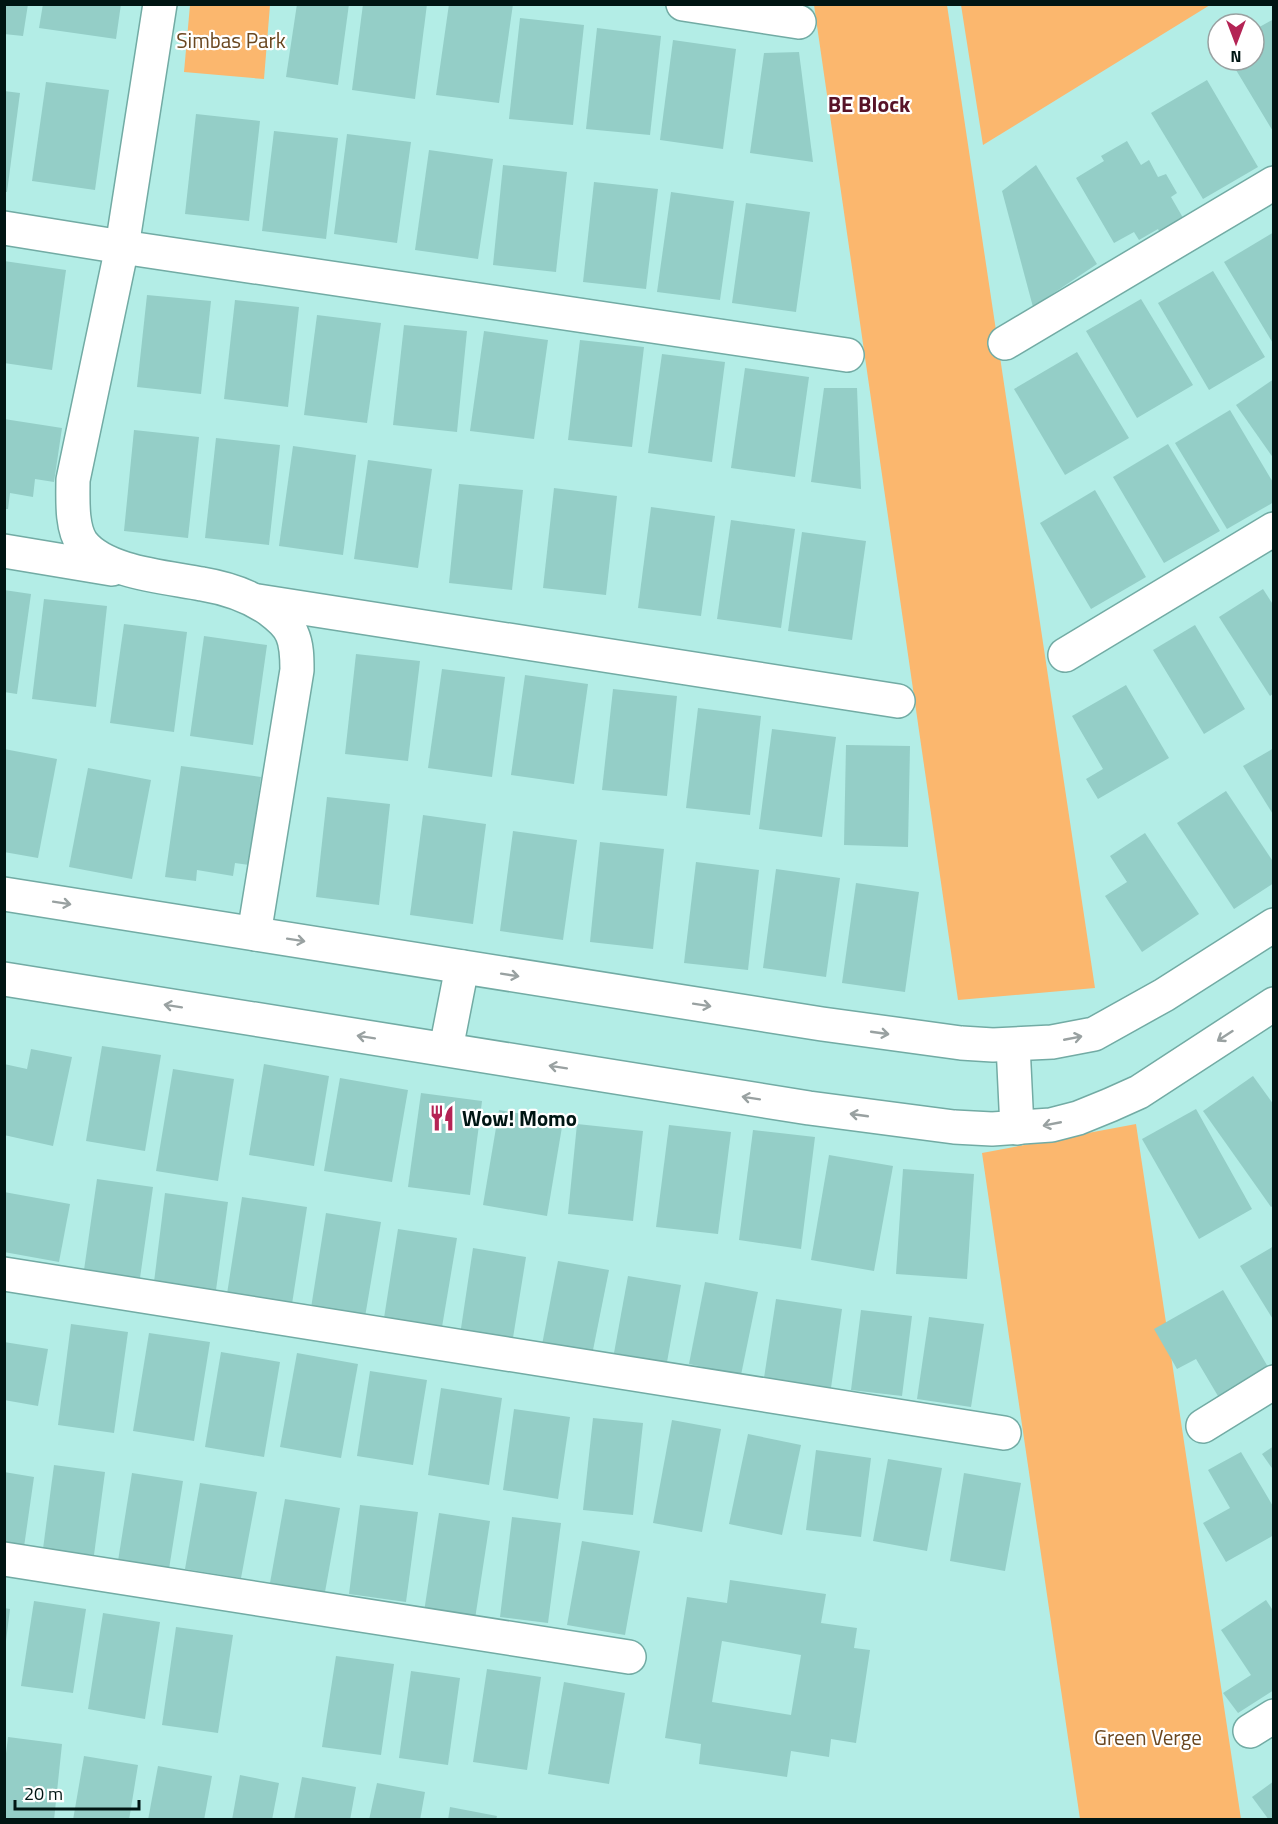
<svg xmlns="http://www.w3.org/2000/svg" width="1278" height="1824" font-family="'Titillium Web',sans-serif">
<style>
.green{fill:#fbb76e}
.building{fill:#94cec7;fill-rule:evenodd}
.lines{fill:none;stroke-linecap:round;stroke-linejoin:round}
.street-casing{stroke:#72aba4;stroke-width:36}
.secondary-casing{stroke:#72aba4;stroke-width:36}
.street{stroke:#fff;stroke-width:33}
.secondary{stroke:#fff;stroke-width:33}
.oneway{stroke:#99a1a1}
.labels{text-anchor:middle;dominant-baseline:central;stroke-width:4.5;stroke-linejoin:round;paint-order:stroke}
.park-label{font-size:21px;fill:#6a4720;stroke:#fff}
.poi-label{font-size:21px;font-weight:bold;fill:#001513;stroke:#fff;text-anchor:start}
.neighbourhood-label{font-size:22px;font-weight:bold;fill:#581328;stroke:#fff}
</style>
<rect width="100%" height="100%" fill="#b3ede6"/>
<!-- green -->
<g class="green">
<polygon points="190,5 270,5 264,79 184,72"/>
<polygon points="814,5 947,5 1095,988 958,1000"/>
<polygon points="961,5 961,4 1210,5 983,145"/>
<polygon points="1136,1124 1241,1819 1080,1819 982,1153"/>
</g>
<!-- building -->
<g class="building">
<polygon points="4,4 28,4 23,36 4,34"/>
<polygon points="43,4 121,4 116,39 39,28"/>
<polygon points="297,4 349,4 338,85 286,77"/>
<polygon points="363,4 427,4 415,99 352,90"/>
<polygon points="449,4 513,4 499,103 436,95"/>
<polygon points="520,18 584,25 573,125 509,119"/>
<polygon points="1274,19 1274,133 1230,60 1254,60 1254,30"/>
<polygon points="597,28 661,36 650,135 586,129"/>
<polygon points="673,40 736,49 723,149 660,140"/>
<polygon points="799,52 813,162 750,153 764,53"/>
<polygon points="1207,80 1258,167 1203,199 1151,113"/>
<polygon points="46,82 109,90 95,190 32,181"/>
<polygon points="4,91 20,93 7,192 4,192"/>
<polygon points="196,114 260,121 249,221 185,214"/>
<polygon points="274,131 338,138 326,239 262,231"/>
<polygon points="347,134 411,142 397,243 334,234"/>
<polygon points="1127,141 1141,165 1149,160 1158,177 1166,174 1177,193 1171,197 1186,223 1162,237 1158,229 1139,240 1134,232 1114,243 1076,178 1104,161 1101,156"/>
<polygon points="429,150 493,159 478,259 415,250"/>
<polygon points="503,165 567,172 556,272 493,265"/>
<polygon points="1036,165 1097,264 1033,307 1002,191"/>
<polygon points="594,182 658,189 646,289 583,282"/>
<polygon points="671,192 734,201 720,300 657,292"/>
<polygon points="746,203 810,212 796,312 732,303"/>
<polygon points="1274,232 1274,345 1224,262"/>
<polygon points="4,261 66,270 52,370 4,363"/>
<polygon points="1213,271 1265,357 1209,390 1158,303"/>
<polygon points="147,295 211,301 201,394 137,387"/>
<polygon points="1141,299 1193,385 1137,418 1086,331"/>
<polygon points="235,300 299,307 288,407 224,399"/>
<polygon points="317,315 381,323 367,423 304,415"/>
<polygon points="404,325 467,331 457,432 393,425"/>
<polygon points="484,331 548,340 534,439 470,431"/>
<polygon points="580,340 644,347 632,447 568,440"/>
<polygon points="1077,352 1129,438 1065,475 1014,389"/>
<polygon points="662,354 725,362 712,462 648,453"/>
<polygon points="745,368 809,377 795,477 731,468"/>
<polygon points="1274,379 1274,459 1236,405"/>
<polygon points="824,388 857,388 861,489 811,482"/>
<polygon points="1230,410 1274,484 1274,502 1227,529 1175,443"/>
<polygon points="4,419 62,428 54,482 35,479 33,497 10,493 8,509 4,509"/>
<polygon points="134,430 199,437 188,538 124,531"/>
<polygon points="216,438 280,445 269,545 205,538"/>
<polygon points="1168,444 1220,531 1164,563 1113,477"/>
<polygon points="293,446 356,455 343,555 279,546"/>
<polygon points="368,460 432,469 418,568 354,559"/>
<polygon points="459,484 523,490 512,590 449,583"/>
<polygon points="554,488 617,496 606,595 543,588"/>
<polygon points="1095,490 1146,577 1091,609 1040,523"/>
<polygon points="651,507 715,516 701,616 638,608"/>
<polygon points="731,520 795,529 781,628 717,619"/>
<polygon points="802,532 866,541 852,640 788,631"/>
<polygon points="1263,589 1274,606 1274,693 1270,696 1219,617"/>
<polygon points="4,590 31,594 17,694 4,692"/>
<polygon points="44,599 107,606 96,707 32,699"/>
<polygon points="124,624 187,632 174,732 110,723"/>
<polygon points="1195,625 1245,709 1204,734 1153,650"/>
<polygon points="204,636 267,645 253,745 190,736"/>
<polygon points="356,654 420,661 408,761 345,754"/>
<polygon points="442,669 505,677 492,777 428,768"/>
<polygon points="525,675 588,684 574,784 511,775"/>
<polygon points="1126,685 1169,758 1098,799 1086,779 1103,769 1072,716"/>
<polygon points="613,689 677,696 667,796 602,790"/>
<polygon points="698,708 761,716 750,815 686,808"/>
<polygon points="772,729 836,737 822,837 759,829"/>
<polygon points="846,745 910,746 908,847 844,845"/>
<polygon points="1274,748 1274,816 1243,766"/>
<polygon points="4,749 57,759 38,858 4,852"/>
<polygon points="181,766 261,777 249,865 235,863 233,876 197,870 196,881 165,877"/>
<polygon points="88,768 151,780 132,879 69,867"/>
<polygon points="1226,791 1274,863 1274,883 1234,909 1177,823"/>
<polygon points="327,797 390,804 379,905 316,897"/>
<polygon points="423,815 486,824 473,924 410,915"/>
<polygon points="513,831 577,840 563,940 500,931"/>
<polygon points="1145,833 1199,914 1142,952 1105,896 1127,882 1110,856"/>
<polygon points="600,842 664,849 653,949 590,942"/>
<polygon points="696,862 759,870 748,970 684,963"/>
<polygon points="776,869 840,878 826,977 763,968"/>
<polygon points="856,883 919,892 905,992 842,983"/>
<polygon points="102,1046 161,1055 145,1151 86,1141"/>
<polygon points="31,1049 72,1057 53,1146 4,1135 4,1064 27,1069"/>
<polygon points="264,1064 329,1076 314,1166 249,1155"/>
<polygon points="173,1069 234,1079 218,1181 156,1171"/>
<polygon points="1253,1076 1274,1105 1274,1205 1271,1207 1203,1111"/>
<polygon points="340,1078 408,1090 392,1182 324,1171"/>
<polygon points="421,1093 482,1101 470,1195 408,1187"/>
<polygon points="1196,1109 1252,1209 1199,1239 1142,1139"/>
<polygon points="499,1110 563,1121 547,1216 483,1205"/>
<polygon points="577,1124 643,1131 633,1221 568,1214"/>
<polygon points="669,1125 731,1132 718,1234 656,1227"/>
<polygon points="753,1130 815,1137 801,1249 739,1240"/>
<polygon points="829,1155 893,1166 874,1271 811,1260"/>
<polygon points="903,1169 974,1174 967,1279 896,1274"/>
<polygon points="97,1179 153,1187 140,1278 84,1270"/>
<polygon points="4,1192 70,1204 59,1262 4,1252"/>
<polygon points="165,1193 228,1202 216,1290 154,1282"/>
<polygon points="242,1197 307,1207 292,1304 227,1294"/>
<polygon points="326,1213 381,1222 365,1317 311,1308"/>
<polygon points="398,1229 457,1238 442,1327 384,1318"/>
<polygon points="1274,1246 1274,1321 1240,1266"/>
<polygon points="473,1248 526,1257 512,1344 460,1335"/>
<polygon points="558,1261 609,1270 592,1355 542,1345"/>
<polygon points="628,1276 681,1285 667,1362 614,1353"/>
<polygon points="705,1282 758,1292 741,1375 689,1364"/>
<polygon points="1223,1290 1268,1367 1218,1396 1196,1359 1177,1369 1154,1329"/>
<polygon points="776,1299 842,1309 831,1388 764,1378"/>
<polygon points="861,1310 912,1316 902,1396 851,1390"/>
<polygon points="929,1317 984,1324 971,1407 917,1399"/>
<polygon points="71,1324 128,1332 114,1433 58,1425"/>
<polygon points="149,1333 210,1342 194,1441 133,1431"/>
<polygon points="4,1342 48,1349 38,1406 4,1400"/>
<polygon points="221,1352 280,1362 264,1457 205,1447"/>
<polygon points="297,1353 358,1364 341,1458 280,1447"/>
<polygon points="370,1371 427,1380 413,1465 357,1456"/>
<polygon points="441,1388 502,1398 489,1485 428,1475"/>
<polygon points="514,1409 570,1417 558,1499 503,1490"/>
<polygon points="593,1418 643,1423 633,1515 583,1510"/>
<polygon points="672,1420 721,1429 702,1532 653,1523"/>
<polygon points="748,1434 801,1445 782,1535 729,1524"/>
<polygon points="1274,1446 1274,1471 1262,1454"/>
<polygon points="816,1450 871,1458 861,1537 806,1530"/>
<polygon points="1241,1452 1274,1508 1274,1535 1226,1562 1203,1523 1230,1508 1208,1470"/>
<polygon points="888,1459 942,1468 927,1551 873,1541"/>
<polygon points="54,1465 105,1472 94,1555 43,1549"/>
<polygon points="4,1472 34,1477 23,1554 4,1552"/>
<polygon points="132,1473 183,1481 169,1569 118,1561"/>
<polygon points="964,1473 1021,1483 1005,1571 950,1561"/>
<polygon points="200,1483 257,1492 241,1578 185,1569"/>
<polygon points="285,1499 340,1508 325,1592 270,1583"/>
<polygon points="360,1505 418,1512 406,1602 349,1594"/>
<polygon points="439,1513 490,1521 475,1619 424,1612"/>
<polygon points="512,1517 561,1523 548,1623 500,1617"/>
<polygon points="582,1541 640,1551 625,1635 567,1625"/>
<path d="M730 1580 826 1594 821 1623 857 1628 854 1648 870 1650 856 1743 831 1739 829 1757 791 1751 787 1777 699 1764 701 1744 665 1738 687 1597 727 1603ZM722 1641 801 1655 791 1715 712 1702Z"/>
<polygon points="1266,1600 1274,1612 1274,1690 1238,1713 1223,1693 1251,1675 1221,1630"/>
<polygon points="34,1601 86,1609 73,1693 21,1686"/>
<polygon points="4,1608 10,1609 6,1641 4,1641"/>
<polygon points="103,1613 160,1622 145,1719 88,1709"/>
<polygon points="176,1627 233,1635 218,1733 162,1725"/>
<polygon points="336,1656 394,1664 381,1755 322,1747"/>
<polygon points="487,1669 541,1677 527,1770 473,1762"/>
<polygon points="411,1671 460,1678 448,1765 399,1758"/>
<polygon points="564,1682 625,1693 609,1784 548,1774"/>
<polygon points="8,1737 62,1744 54,1820 4,1820 4,1770"/>
<polygon points="84,1756 138,1765 129,1820 73,1820"/>
<polygon points="158,1766 212,1776 204,1820 148,1820"/>
<polygon points="240,1775 279,1783 272,1820 232,1820"/>
<polygon points="302,1777 356,1787 350,1820 294,1820"/>
<polygon points="1274,1781 1274,1820 1269,1820 1252,1797"/>
<polygon points="377,1783 425,1792 420,1820 369,1820"/>
<polygon points="450,1807 497,1816 496,1820 448,1820"/>
</g>
<g class="lines">
<!-- street casing -->
<g class="street-casing">
<g id="street">
<path d="M160 4 122 247 73 480C73 498 71 527 82 543 105 573 167 577 202 584 226 588 250 596 270 610 278 616 288 624 292 634 297 645 297 658 297 670L256 922V934"/>
<polyline points="683,4 799,22"/>
<polyline points="4,228 122,247 847,355"/>
<polyline points="1005,343 1274,183"/>
<polyline points="4,551 112,569"/>
<polyline points="258,601 898,701"/>
<polyline points="1065,655 1274,529"/>
<polyline points="4,1274 1004,1433"/>
<polyline points="1203,1426 1274,1382"/>
<polyline points="4,1559 629,1657"/>
<polyline points="1250,1731 1274,1716"/>
</g>
</g>
<!-- secondary casing -->
<g class="secondary-casing">
<g id="secondary">
<polyline points="4,894 822,1024 961,1043 993,1045 1052,1042 1094,1034 1164,995 1274,925"/>
<polyline points="4,979 809,1108 954,1127 992,1129 1051,1125 1078,1118 1110,1105 1139,1092 1274,1004"/>
<polyline points="1013,1045 1017,1128"/>
<polyline points="446,1049 462,967"/>
</g>
</g>
<!-- street -->
<use href="#street" class="street"/>
<!-- secondary -->
<use href="#secondary" class="secondary"/>
</g>
<!-- one-way arrows -->
<defs><path id="oneway-shaft" d="M-6 0H5M1.5-3L5.5 0L1.5 3" fill="none" stroke-width="1.6" stroke-linecap="round" stroke-linejoin="round" transform="scale(1.5)"/></defs>
<g class="oneway">
<use href="#oneway-shaft" transform="translate(62 903) rotate(9)"/>
<use href="#oneway-shaft" transform="translate(296 940) rotate(9)"/>
<use href="#oneway-shaft" transform="translate(510 975) rotate(9)"/>
<use href="#oneway-shaft" transform="translate(702 1005) rotate(9)"/>
<use href="#oneway-shaft" transform="translate(173 1006) rotate(-171)"/>
<use href="#oneway-shaft" transform="translate(880 1033) rotate(8)"/>
<use href="#oneway-shaft" transform="translate(1225 1036) rotate(147)"/>
<use href="#oneway-shaft" transform="translate(366 1037) rotate(-171)"/>
<use href="#oneway-shaft" transform="translate(1073 1038) rotate(-11)"/>
<use href="#oneway-shaft" transform="translate(558 1067) rotate(-171)"/>
<use href="#oneway-shaft" transform="translate(751 1098) rotate(-171)"/>
<use href="#oneway-shaft" transform="translate(859 1115) rotate(-172)"/>
<use href="#oneway-shaft" transform="translate(1052 1124) rotate(169)"/>
</g>
<!-- icons -->
<defs>
<g id="restaurant-bare" transform="scale(2.07)"><path d="M-5-6h1v4h1v-4h1v4h1v-4h1v5L-1.5 .5V6h-2V.5L-5-1ZM5-6V6H3V1.5H1.5Q1.5-4 5-6Z" fill="#b42455" stroke="#fff" stroke-width="2.5" paint-order="stroke"/></g>
</defs>
<g fill-rule="evenodd">
<use href="#restaurant-bare" x="442" y="1118"/>
</g>
<g class="labels">
<!-- park labels -->
<g class="park-label">
<text x="231" y="40">Simbas Park</text>
<text x="1148" y="1737">Green Verge</text>
</g>
<!-- poi labels -->
<g class="poi-label">
<text x="462" y="1118">Wow! Momo</text>
</g>
<!-- neighbourhood labels -->
<g class="neighbourhood-label">
<text x="869" y="104">BE Block</text>
</g>
</g>
<!-- border -->
<rect width="1278" height="1824" fill="none" stroke="#001513" stroke-width="12"/>
<!-- north arrow -->
<g transform="translate(1236 42) rotate(180)"><circle r="28" fill="#ffffff" stroke="#99a1a1" stroke-width="1.5"/>
<path d="M0-4.5L10 22L0 15L-10 22Z" fill="#b42455"/>
<text y="-9" font-size="16" font-weight="bold" text-anchor="middle" fill="#001513">N</text>
</g>
<!-- scale -->
<path d="M15 1800v9h124v-9" fill="none" stroke="#001513" stroke-width="3"/>
<text x="24" y="1800" font-size="18" fill="#001513" stroke="#ffffff" stroke-width="4.5" paint-order="stroke">20 m</text>
</svg>
